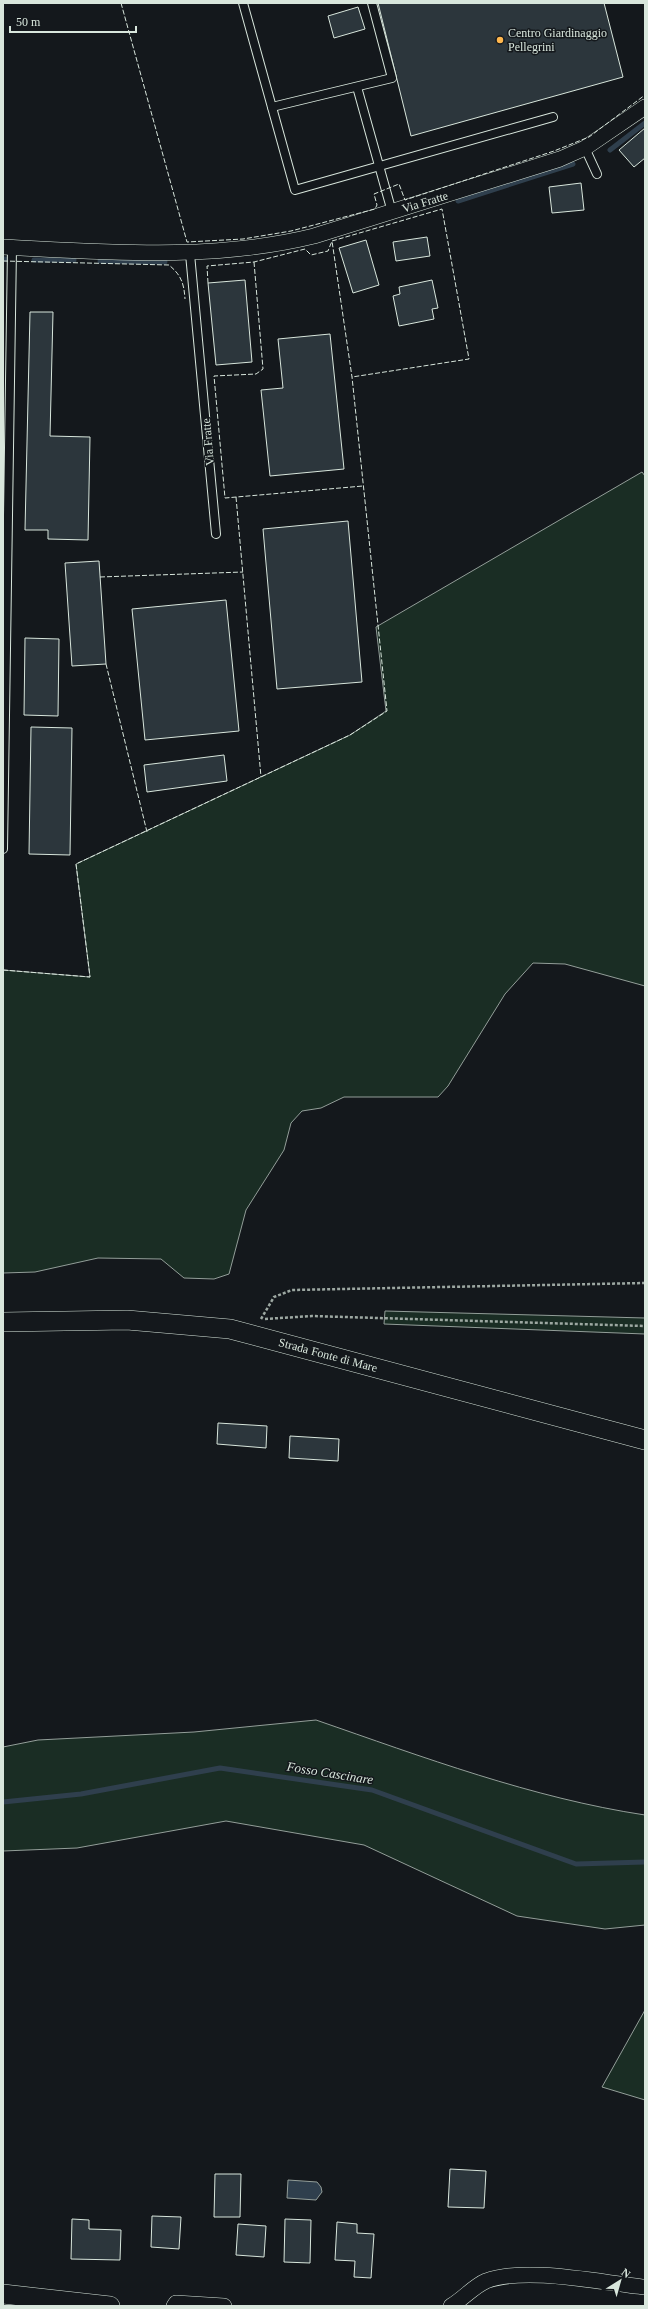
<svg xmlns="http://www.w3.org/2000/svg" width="648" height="2309" font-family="'Times New Roman',serif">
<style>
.green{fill:#1a2d24;stroke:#939e99}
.water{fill:#2f3f4d;stroke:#939e99}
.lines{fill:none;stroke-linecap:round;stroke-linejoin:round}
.stream{stroke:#2f3f4d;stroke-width:5}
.building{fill:#2c363c;stroke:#d8e6dc}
.service-casing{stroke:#d8e6dc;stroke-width:10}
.minor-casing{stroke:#d8e6dc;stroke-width:16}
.tertiary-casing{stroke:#d8e6dc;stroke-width:20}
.path{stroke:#9da8a2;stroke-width:2.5;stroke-dasharray:3 2;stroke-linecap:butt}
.service{stroke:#14181c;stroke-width:8}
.minor{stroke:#14181c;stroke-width:15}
.tertiary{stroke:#14181c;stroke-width:19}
.fence{stroke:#d8e6dc;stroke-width:1;stroke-dasharray:5 2;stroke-linecap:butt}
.poi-dot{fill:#ffb74d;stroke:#14181c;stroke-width:1.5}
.labels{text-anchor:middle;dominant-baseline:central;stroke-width:3;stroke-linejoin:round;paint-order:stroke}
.poi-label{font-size:12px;fill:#d8e6dc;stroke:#14181c;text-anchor:start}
.street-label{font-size:12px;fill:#d8e6dc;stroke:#14181c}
.water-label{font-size:13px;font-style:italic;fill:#d8e6dc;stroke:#14181c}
</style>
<rect width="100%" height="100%" fill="#14181c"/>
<!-- green -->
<g class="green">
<polygon points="642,472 645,476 645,986 565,964 533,963 505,994 448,1086 438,1097 344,1097 321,1108 302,1111 291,1123 284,1150 246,1210 229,1274 214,1279 184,1278 161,1259 98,1258 35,1272 3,1273 3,970 90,977 76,864 350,735 386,711 376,627"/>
<polygon points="385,1311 645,1318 645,1334 384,1324"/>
<path d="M316 1720C423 1757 532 1798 645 1815V1925L605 1929 517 1916 364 1845 226 1821 77 1848 3 1851V1747L38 1740 194 1732Z"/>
<polygon points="645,2010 645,2100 602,2087"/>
</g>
<!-- water -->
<polygon class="water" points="288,2180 317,2182 321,2187 322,2192 316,2200 287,2198"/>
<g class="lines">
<!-- stream -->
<g class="stream">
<polyline points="610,150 645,123"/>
<polyline points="458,201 573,164"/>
<polyline points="3,259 7,259"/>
<polyline points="34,260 74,260"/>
<polyline points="100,261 165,262"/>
<polyline points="3,1802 81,1794 220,1768 372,1790 576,1864 645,1862"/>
</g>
</g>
<!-- building -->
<g class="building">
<polygon points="378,3 604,3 623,77 411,136"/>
<polygon points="358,7 365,29 334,38 328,16"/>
<polygon points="645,128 645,158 634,167 619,150"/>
<polygon points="581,183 584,210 552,213 549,187"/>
<polygon points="427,237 430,256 396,261 393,242"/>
<polygon points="366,240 379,285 353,293 339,248"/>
<polygon points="245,280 252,362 216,365 208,283"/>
<polygon points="432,280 438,308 432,309 434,319 399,326 393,296 400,294 399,287"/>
<polygon points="30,312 53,312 50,436 90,437 88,540 48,539 48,530 25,530"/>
<polygon points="330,334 344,469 270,476 261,390 283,388 278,339"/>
<polygon points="348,521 362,682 277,689 263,529"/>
<polygon points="99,561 106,664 72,666 65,563"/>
<polygon points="226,600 239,731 145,740 132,609"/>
<polygon points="25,638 59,639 58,716 24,715"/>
<polygon points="31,727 72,728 70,855 29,854"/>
<polygon points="224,755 227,781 147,792 144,765"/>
<polygon points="218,1423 267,1426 266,1448 217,1444"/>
<polygon points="290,1436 339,1439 338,1461 289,1458"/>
<polygon points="450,2169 486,2171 484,2208 448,2207"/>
<polygon points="215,2174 241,2174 240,2217 214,2217"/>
<polygon points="152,2216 181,2217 179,2249 151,2247"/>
<polygon points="72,2219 89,2220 89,2229 121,2230 120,2260 71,2259"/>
<polygon points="285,2219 311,2220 310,2263 284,2262"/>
<polygon points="337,2222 357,2224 357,2233 374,2234 371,2278 354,2277 355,2261 335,2260"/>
<polygon points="238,2224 266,2226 264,2257 236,2255"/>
</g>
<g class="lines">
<!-- service casing -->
<g class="service-casing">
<g id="service">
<polyline points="243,3 295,190 553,117"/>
<polyline points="357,87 392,212"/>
<polyline points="272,107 392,78 372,3"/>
<polyline points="585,148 597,174"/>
<polyline points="190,254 216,534"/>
<polyline points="3,849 12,248"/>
</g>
</g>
<!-- minor casing -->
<g class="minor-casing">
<g id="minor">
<path d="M3 247C107 252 212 261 314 236L560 159 585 148 645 107"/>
<polyline points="174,2306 176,2303 224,2306"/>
<path d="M451 2306C463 2299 474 2286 486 2281 526 2266 602 2283 645 2287"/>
</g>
</g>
<!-- tertiary casing -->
<g class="tertiary-casing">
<g id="tertiary">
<polyline points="3,1322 127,1320 230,1329 645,1440"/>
<polyline points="3,2294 110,2306"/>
</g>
</g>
<!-- path -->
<g class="path">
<polyline points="261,1319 274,1297 292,1290 645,1283"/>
<polyline points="265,1319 312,1316 645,1326"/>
</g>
<!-- service -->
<use href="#service" class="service"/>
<!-- minor -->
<use href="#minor" class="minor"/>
<!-- tertiary -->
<use href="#tertiary" class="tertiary"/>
<!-- fence -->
<g class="fence">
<polyline points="121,3 187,242 243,239 291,231 375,209 377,205 374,194 399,184 405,200 554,151 589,137 645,95"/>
<polyline points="332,241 442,209 469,359 352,377"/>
<path d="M3 261 169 265C181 275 184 283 185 299"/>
<polyline points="254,262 263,369 256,374 214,376 225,498 363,486"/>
<polyline points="208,283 207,266 254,262 305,249 311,255 328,251 332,241"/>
<polyline points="236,497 261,777"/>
<polyline points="100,577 243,572"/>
<polyline points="106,664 147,832"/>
<polyline points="3,970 90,977 76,864 350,735 387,711 352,377 332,241"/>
</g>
</g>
<!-- markers -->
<circle class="poi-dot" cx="500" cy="40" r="4"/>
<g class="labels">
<!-- poi labels -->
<g class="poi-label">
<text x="508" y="33">Centro Giardinaggio<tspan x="508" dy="14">Pellegrini</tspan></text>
</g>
<!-- street labels -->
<g class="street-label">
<text transform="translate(425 202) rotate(-17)">Via Fratte</text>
<text transform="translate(208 442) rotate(-95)">Via Fratte</text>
<text transform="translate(328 1355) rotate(15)">Strada Fonte di Mare</text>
</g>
<!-- water labels -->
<g class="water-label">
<text transform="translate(330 1773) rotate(9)">Fosso Cascinare</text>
</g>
</g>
<!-- border -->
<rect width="648" height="2309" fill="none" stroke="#d8e6dc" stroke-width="8"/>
<!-- north arrow -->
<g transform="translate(620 2281) rotate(37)" stroke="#14181c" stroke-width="3" paint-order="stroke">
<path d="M0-3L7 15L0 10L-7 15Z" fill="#d8e6dc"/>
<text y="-6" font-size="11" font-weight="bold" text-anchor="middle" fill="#d8e6dc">N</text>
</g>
<!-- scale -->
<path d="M10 26v6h126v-6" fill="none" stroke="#d8e6dc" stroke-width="2"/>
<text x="16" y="26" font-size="12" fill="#d8e6dc" stroke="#14181c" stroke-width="3" paint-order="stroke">50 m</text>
</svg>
